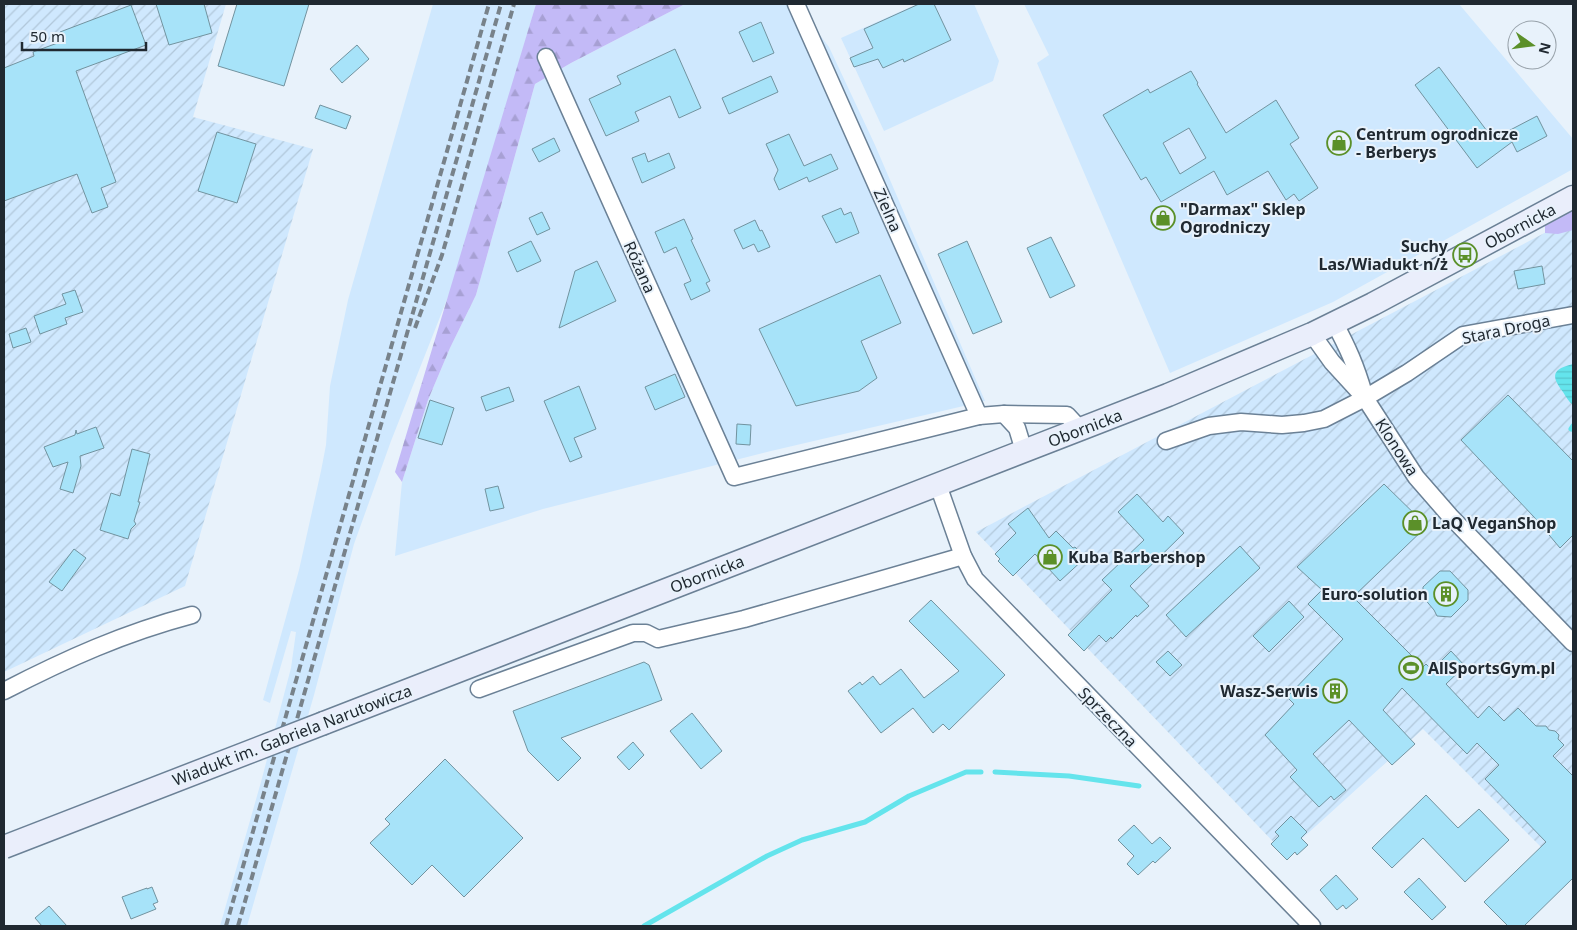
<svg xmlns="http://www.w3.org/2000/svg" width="1577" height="930" font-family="'Noto Sans',sans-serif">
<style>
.built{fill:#cfe8fe}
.industrial{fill:url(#industrial-furrows)}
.grass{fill:#c3baf7}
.forest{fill:url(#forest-firs)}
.water{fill:url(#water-rules)}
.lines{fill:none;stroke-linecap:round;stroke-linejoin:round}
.stream{stroke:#64e4ec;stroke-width:5}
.building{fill:#a7e3f9;stroke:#72939f;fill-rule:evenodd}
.minor-casing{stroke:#6b8196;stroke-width:19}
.secondary-casing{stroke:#6b8196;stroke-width:25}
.minor{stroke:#fff;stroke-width:16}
.secondary{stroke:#eaeefb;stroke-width:22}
.rail{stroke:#78828a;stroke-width:4;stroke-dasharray:8 4;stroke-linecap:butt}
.secondary-bridge-casing{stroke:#6b8196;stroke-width:25;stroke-linecap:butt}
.secondary-bridge{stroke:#eaeefb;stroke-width:22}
.labels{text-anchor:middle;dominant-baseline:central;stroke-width:4;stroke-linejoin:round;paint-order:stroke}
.poi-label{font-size:16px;font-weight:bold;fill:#202931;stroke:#e8f2fb;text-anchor:start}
.street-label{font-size:16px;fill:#202931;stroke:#e8f2fb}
</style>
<defs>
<pattern id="industrial-furrows" width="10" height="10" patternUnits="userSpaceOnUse" patternTransform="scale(1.25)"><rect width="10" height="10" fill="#cfe8fe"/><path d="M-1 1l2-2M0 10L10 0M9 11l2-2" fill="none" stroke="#b1c7da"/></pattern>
<pattern id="forest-firs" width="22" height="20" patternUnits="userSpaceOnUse" patternTransform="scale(1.25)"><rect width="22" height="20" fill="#c3baf7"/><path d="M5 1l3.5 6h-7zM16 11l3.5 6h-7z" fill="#a7a0d4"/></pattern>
<pattern id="water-rules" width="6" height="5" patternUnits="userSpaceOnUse" patternTransform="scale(1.25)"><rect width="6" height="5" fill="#64e4ec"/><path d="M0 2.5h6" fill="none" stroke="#56c4cb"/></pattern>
</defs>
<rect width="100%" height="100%" fill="#e8f2fb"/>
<!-- built -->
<g class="built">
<polygon points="433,4 536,4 459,269 391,441 354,544 314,695 247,926 220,926 261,782 291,668 296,632 291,631 270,703 263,700 299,570 321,471 326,445 330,386 348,300"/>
<polygon points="685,4 796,4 829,47 875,145 985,401 771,451 543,509 395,556 402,482 428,400 450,348 476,295 535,84 571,63"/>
<polygon points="917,4 974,4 999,61 993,81 884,131 841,38"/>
<polygon points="1024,4 1459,4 1573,139 1573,169 1333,302 1170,373 1037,63 1049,55"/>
</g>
<!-- industrial -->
<g class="industrial">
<polygon points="4,4 226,4 193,117 313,149 185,586 4,672"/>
<polygon points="1573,218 1573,879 1423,729 1285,854 976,532"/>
</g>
<!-- grass -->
<polygon class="grass" points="1573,210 1573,230 1558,234 1545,233 1545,226"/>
<!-- forest -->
<polygon class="forest" points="536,4 685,4 571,63 535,84 476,295 450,348 428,400 402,482 395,472"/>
<!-- water -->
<path class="water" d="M1573 364V405C1569 402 1566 397 1563 392 1550 375 1553 369 1573 364Z"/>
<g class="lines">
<!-- stream -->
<g class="stream">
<polyline points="1571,429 1573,426"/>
<polyline points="995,772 1069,776 1139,786"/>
<polyline points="644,926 767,856 802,840 865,822 909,796 966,772 981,772"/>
</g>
</g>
<!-- building -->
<g class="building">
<polygon points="156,4 204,4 212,33 169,45"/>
<polygon points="237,4 309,4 284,86 218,66"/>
<polygon points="919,4 934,4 951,40 904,62 903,59 883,68 878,59 854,67 850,58 873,48 864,29"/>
<polygon points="131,5 146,45 76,71 116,182 101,188 108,207 92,213 77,174 4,201 4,68 34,56 33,52 63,41 60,32"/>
<polygon points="761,22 774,53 753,62 739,32"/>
<polygon points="357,45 369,59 342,83 330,69"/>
<polygon points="675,49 701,108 679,118 670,96 635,112 639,121 606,136 589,99 621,84 617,76"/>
<polygon points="1439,67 1493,139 1537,116 1547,136 1517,152 1512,142 1477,168 1415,85"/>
<path d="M1191 71 1198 83 1197 84 1226 133 1276 100 1299 138 1290 144 1318 188 1299 201 1294 194 1286 200 1268 171 1227 195 1214 171 1161 202 1146 177 1141 180 1103 115 1148 89 1150 93ZM1189 128 1206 158 1180 174 1163 143Z"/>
<polygon points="771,76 778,92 729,114 722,98"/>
<polygon points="320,105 351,116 346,129 315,118"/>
<polygon points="217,132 256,144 237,203 198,191"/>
<polygon points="789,134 804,166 831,154 838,169 809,182 807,177 779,190 774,179 778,170 766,144"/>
<polygon points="554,138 560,151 539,162 532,149"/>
<polygon points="645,153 648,162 669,153 675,168 642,183 632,158"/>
<polygon points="841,208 844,215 851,212 859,233 836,243 822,216"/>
<polygon points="542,212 550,229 537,235 529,218"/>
<polygon points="684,219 693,239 691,240 710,281 706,283 710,291 691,300 684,284 691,281 676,247 664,253 655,232"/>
<polygon points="755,220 760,231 762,230 770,247 758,252 754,244 743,249 734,230"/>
<polygon points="1051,237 1075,286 1050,298 1027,248"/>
<polygon points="531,241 541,261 517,272 508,252"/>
<polygon points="967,241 1002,322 973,334 938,254"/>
<polygon points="597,261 616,301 559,328 575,271"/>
<polygon points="1542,266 1545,284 1518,289 1514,271"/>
<polygon points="880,275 901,323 861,341 877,378 859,391 796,406 759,329"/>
<polygon points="75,290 83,312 65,318 67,324 40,334 34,316 66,304 62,294"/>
<polygon points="26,328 31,342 13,348 9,334"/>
<polygon points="675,374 685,397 655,410 645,387"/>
<polygon points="579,386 596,429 574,438 582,457 570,462 544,401"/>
<polygon points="509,387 514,401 486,411 481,397"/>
<polygon points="1508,395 1573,461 1573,535 1560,548 1534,517 1461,440"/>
<polygon points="430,400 454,408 442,445 418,438"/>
<polygon points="737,424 751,425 750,445 736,444"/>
<polygon points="96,427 104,448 80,456 81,466 73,493 60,489 68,462 53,467 44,447 75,435 76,430 77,434"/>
<polygon points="132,449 150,454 138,502 140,502 134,521 136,524 131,529 128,539 100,530 111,493 120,496"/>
<polygon points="1384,484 1427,526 1353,597 1423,667 1426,664 1432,670 1451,651 1465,666 1446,684 1478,718 1489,706 1504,721 1518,708 1536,726 1546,726 1549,730 1555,731 1559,735 1558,739 1564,745 1553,756 1573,776 1573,878 1524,926 1508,926 1484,902 1546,842 1485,779 1499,765 1477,743 1467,754 1402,688 1383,710 1415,744 1392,765 1349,720 1313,754 1346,790 1334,800 1331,796 1319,807 1290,777 1297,770 1265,735 1294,704 1287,697 1343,639 1308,604 1322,590 1297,567"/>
<polygon points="498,486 504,508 490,511 485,489"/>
<polygon points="1137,494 1163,522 1168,516 1184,533 1130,586 1149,606 1137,617 1136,615 1112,639 1111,637 1106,642 1099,635 1084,651 1068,635 1112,590 1102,580 1144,540 1118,512"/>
<polygon points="1028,508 1049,538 1056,531 1073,548 1075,547 1085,558 1060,581 1035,554 1013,576 998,561 1000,559 995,554 1016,533 1008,524"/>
<polygon points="1240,546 1260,568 1186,637 1166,615"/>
<polygon points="74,549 86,558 62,591 49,582"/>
<polygon points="1440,571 1450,571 1468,590 1468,600 1451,617 1437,616 1434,610 1423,597 1423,587"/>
<polygon points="931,600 1005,675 949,730 943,724 933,733 913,708 881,733 848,691 860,682 862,685 873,676 880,685 901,669 924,698 959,671 909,621"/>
<polygon points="1289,601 1304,617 1269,652 1253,636"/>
<polygon points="1168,651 1182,665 1170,676 1156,662"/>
<polygon points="644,662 649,665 662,700 561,738 581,758 558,781 528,751 513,711"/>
<polygon points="692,713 722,751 701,769 670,731"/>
<polygon points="633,742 644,755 629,770 617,757"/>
<polygon points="445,759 523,838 464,897 432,865 412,885 370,843 390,824 385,819"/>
<polygon points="1426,795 1458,828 1479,809 1509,840 1465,882 1423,838 1392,868 1372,848"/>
<polygon points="1291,816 1307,832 1301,838 1308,845 1297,855 1295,852 1287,860 1271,844 1279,836 1275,832"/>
<polygon points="1134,825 1152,844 1160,837 1171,848 1155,863 1153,861 1138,875 1127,864 1134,856 1118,840"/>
<polygon points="1336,875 1358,899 1346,909 1343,905 1337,910 1320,890"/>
<polygon points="1419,878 1446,907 1432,920 1404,892"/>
<polygon points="152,887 158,902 153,904 156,909 131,919 122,897 147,888 147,889"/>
<polygon points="49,906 67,926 42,926 35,918"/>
</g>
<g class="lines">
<!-- minor casing -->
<g class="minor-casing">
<g id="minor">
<polyline points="796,4 979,416"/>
<polyline points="546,57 734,477 979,416 1004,414 1067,415 1080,429"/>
<path d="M1334 322C1348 348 1356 366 1364 394"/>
<polyline points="1312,334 1332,362 1365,398 1416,477 1450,516 1573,643"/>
<polyline points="1004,414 1017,428 1024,451"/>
<polyline points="1166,441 1209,426 1241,422 1282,425 1304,423 1324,419 1365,398 1407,373 1463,335 1573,315"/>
<polyline points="938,485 963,556 975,579 1312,926"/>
<polyline points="479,689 633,633 646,633 658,639 744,619 963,556"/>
<path d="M4 691C66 659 124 633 192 615"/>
</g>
</g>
<!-- secondary casing -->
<g class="secondary-casing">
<polyline id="secondary" points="324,723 1168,395 1312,334 1373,304 1573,197"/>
</g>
<!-- minor -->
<use href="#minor" class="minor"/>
<!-- secondary -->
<use href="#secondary" class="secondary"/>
<!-- rail -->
<g class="rail">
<polyline points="415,328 442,255 514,4"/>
<polyline points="226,926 489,4"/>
<polyline points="238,926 501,4"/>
</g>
<!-- secondary-bridge casing -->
<g class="secondary-bridge-casing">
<polyline id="secondary-bridge" points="4,847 324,723"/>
</g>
<!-- secondary-bridge -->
<use href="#secondary-bridge" class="secondary-bridge"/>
</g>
<!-- icons -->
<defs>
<g id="shop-ring" transform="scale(1.25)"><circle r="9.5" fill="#e8f2fb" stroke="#5b9029" stroke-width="1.5"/><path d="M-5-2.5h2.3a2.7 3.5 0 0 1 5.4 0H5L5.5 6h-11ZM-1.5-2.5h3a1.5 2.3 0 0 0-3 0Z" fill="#5b9029"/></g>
<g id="bus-ring" transform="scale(1.25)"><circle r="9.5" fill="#e8f2fb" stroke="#5b9029" stroke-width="1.5"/><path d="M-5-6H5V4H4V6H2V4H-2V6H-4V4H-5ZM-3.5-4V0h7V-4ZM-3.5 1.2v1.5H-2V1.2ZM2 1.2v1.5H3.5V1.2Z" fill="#5b9029"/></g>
<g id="building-ring" transform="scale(1.25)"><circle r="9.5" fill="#e8f2fb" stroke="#5b9029" stroke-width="1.5"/><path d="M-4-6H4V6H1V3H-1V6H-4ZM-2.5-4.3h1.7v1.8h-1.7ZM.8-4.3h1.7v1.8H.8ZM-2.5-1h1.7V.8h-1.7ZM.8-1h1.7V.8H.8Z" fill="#5b9029"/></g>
<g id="stadium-ring" transform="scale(1.25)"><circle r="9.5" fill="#e8f2fb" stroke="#5b9029" stroke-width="1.5"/><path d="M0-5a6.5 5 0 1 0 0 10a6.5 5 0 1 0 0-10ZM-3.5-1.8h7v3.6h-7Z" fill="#5b9029"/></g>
</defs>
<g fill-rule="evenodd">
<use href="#shop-ring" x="1339" y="143"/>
<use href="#shop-ring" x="1163" y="218"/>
<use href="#bus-ring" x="1465" y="255"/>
<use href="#shop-ring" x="1415" y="523"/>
<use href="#shop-ring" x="1050" y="557"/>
<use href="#building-ring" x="1446" y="594"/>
<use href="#stadium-ring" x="1411" y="668"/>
<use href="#building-ring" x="1335" y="691"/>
</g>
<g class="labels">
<!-- poi labels -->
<g class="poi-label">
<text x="1356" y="134">Centrum ogrodnicze<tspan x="1356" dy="18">- Berberys</tspan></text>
<text x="1180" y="209">"Darmax" Sklep<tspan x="1180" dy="18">Ogrodniczy</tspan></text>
<text x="1448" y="246" text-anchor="end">Suchy<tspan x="1448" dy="18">Las/Wiadukt n/ż</tspan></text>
<text x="1432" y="523">LaQ VeganShop</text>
<text x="1068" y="557">Kuba Barbershop</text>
<text x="1428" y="594" text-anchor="end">Euro-solution</text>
<text x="1428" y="668">AllSportsGym.pl</text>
<text x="1318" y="691" text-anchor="end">Wasz-Serwis</text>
</g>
<!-- street labels -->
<g class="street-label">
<text transform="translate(888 210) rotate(66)">Zielna</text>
<text transform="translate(1520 226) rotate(-28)">Obornicka</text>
<text transform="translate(640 267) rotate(66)">Różana</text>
<text transform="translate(1506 329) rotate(-12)">Stara Droga</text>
<text transform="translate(1085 428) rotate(-21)">Obornicka</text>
<text transform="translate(1397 447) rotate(57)">Klonowa</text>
<text transform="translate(707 574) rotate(-21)">Obornicka</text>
<text transform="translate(1108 717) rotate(46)">Sprzeczna</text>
<text transform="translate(292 735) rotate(-21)">Wiadukt im. Gabriela Narutowicza</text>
</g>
</g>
<!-- border -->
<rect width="1577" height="930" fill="none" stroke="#202931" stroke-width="10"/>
<!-- north arrow -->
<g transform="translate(1532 45) rotate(104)"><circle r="24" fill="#e8f2fb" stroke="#98a2aa"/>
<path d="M0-4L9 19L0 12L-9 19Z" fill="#5b9029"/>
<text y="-8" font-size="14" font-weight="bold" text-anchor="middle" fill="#202931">N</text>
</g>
<!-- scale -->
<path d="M22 42v8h124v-8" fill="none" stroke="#202931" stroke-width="2.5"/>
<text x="30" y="42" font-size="15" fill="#202931" stroke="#e8f2fb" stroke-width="4" paint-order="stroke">50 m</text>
</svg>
